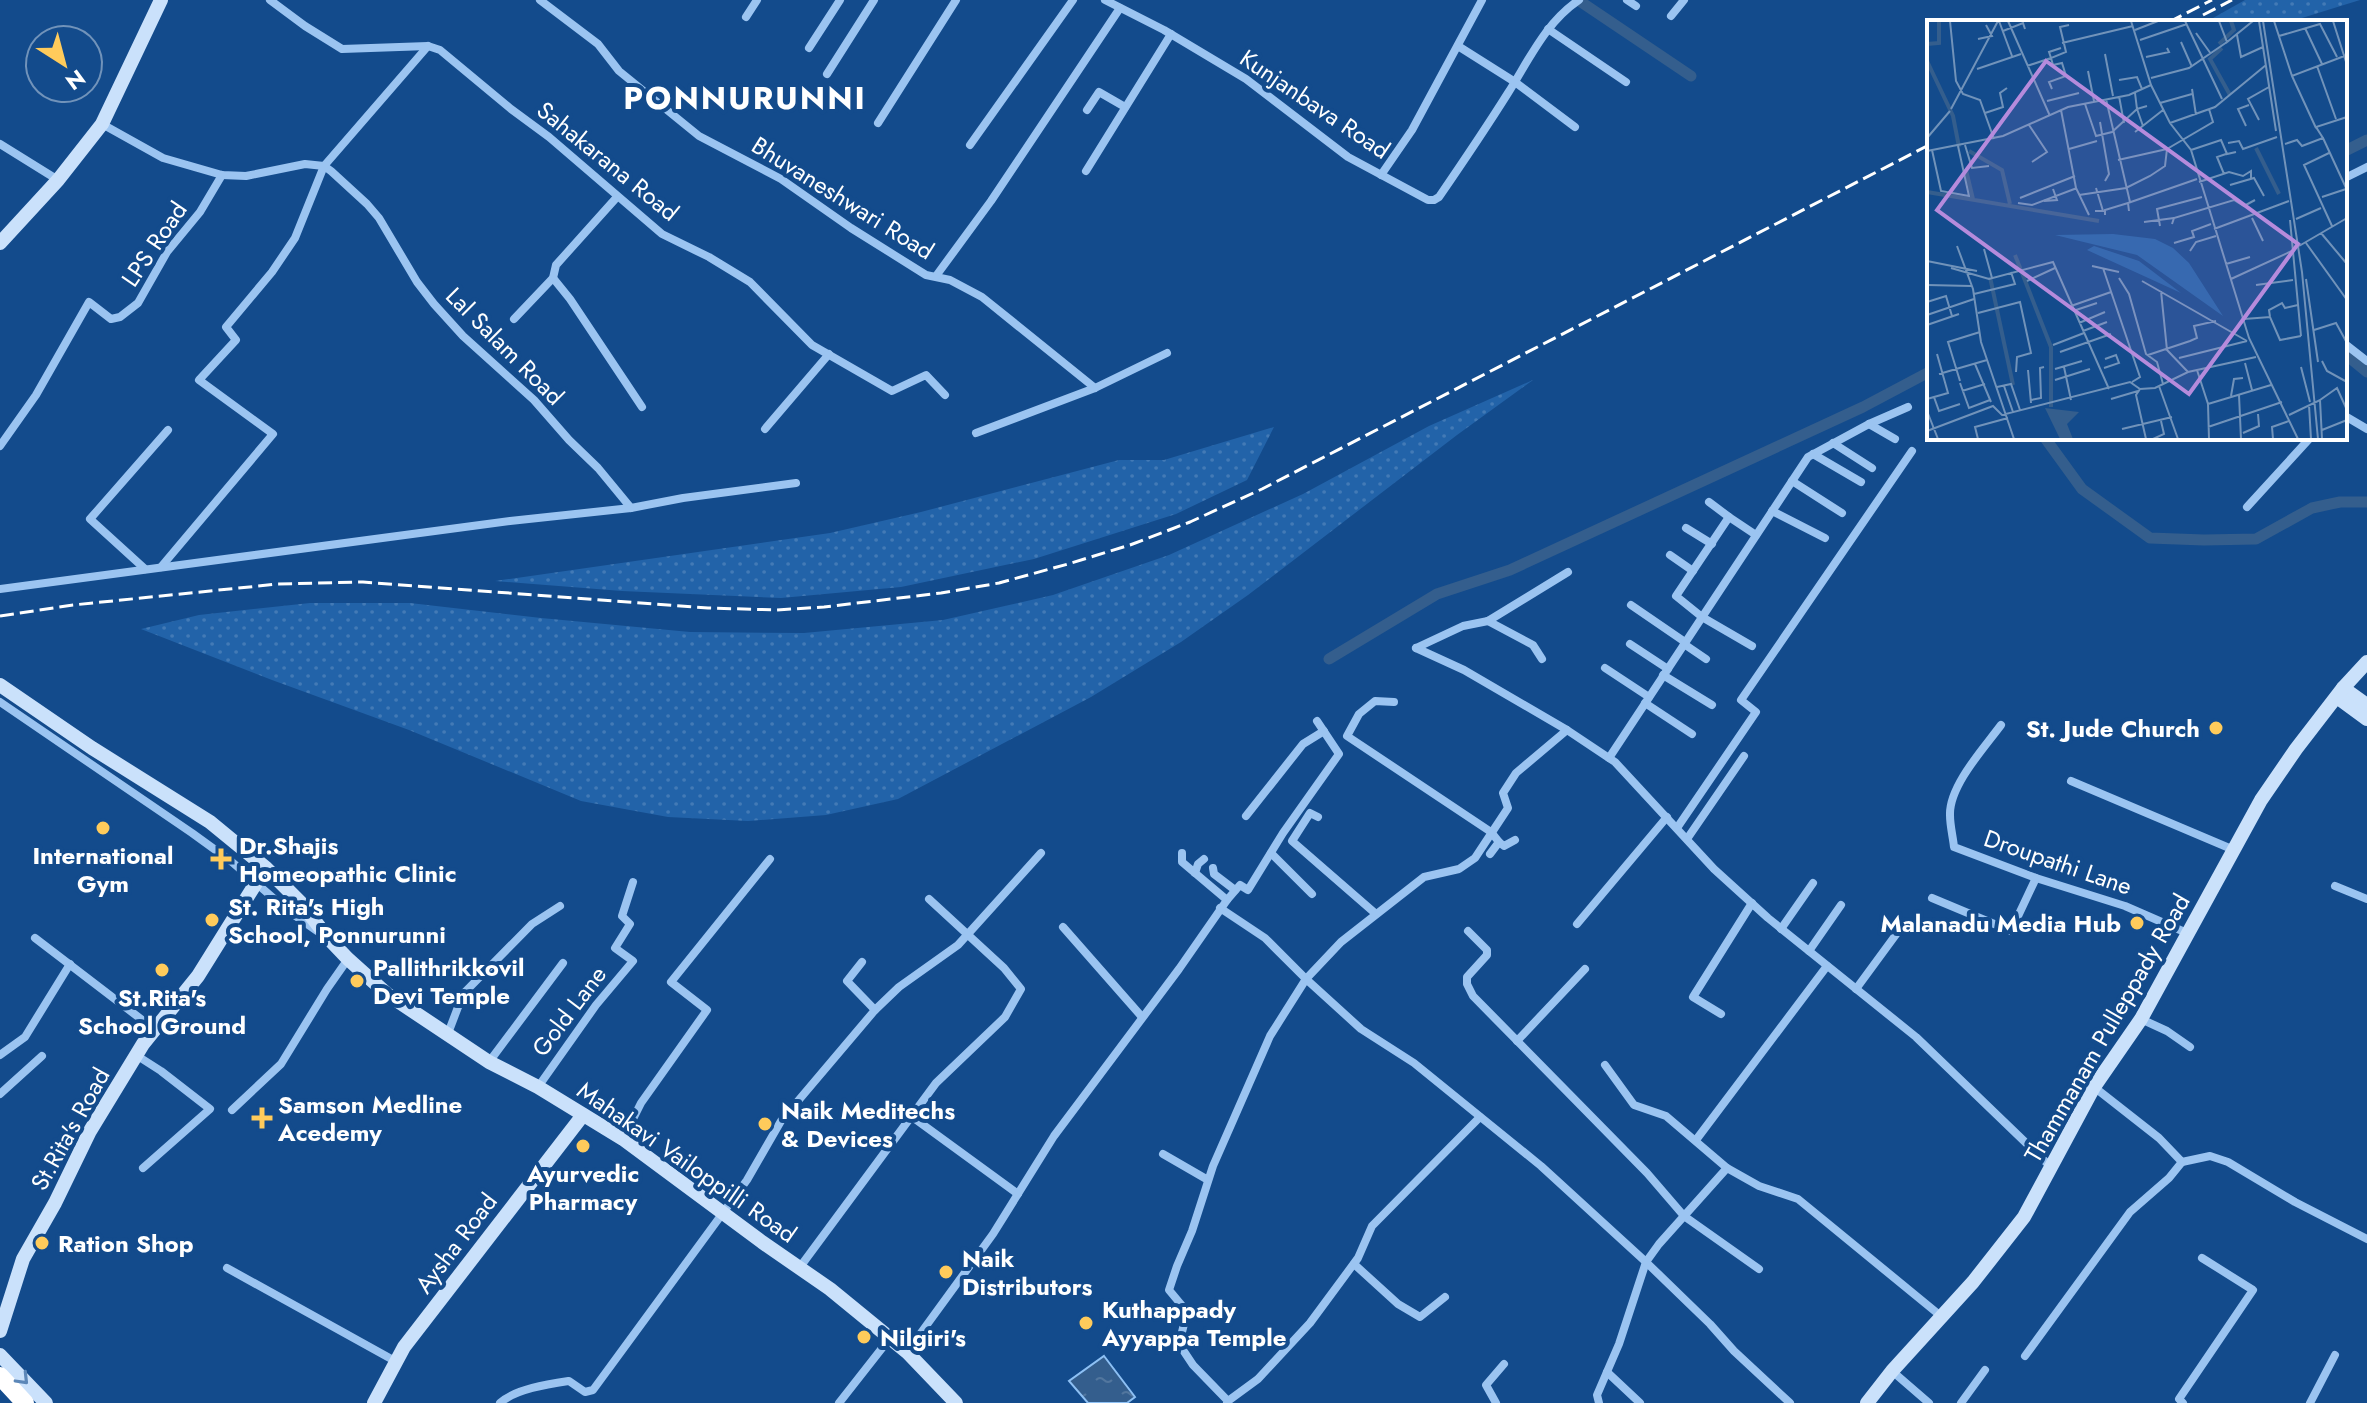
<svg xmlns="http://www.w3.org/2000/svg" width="2367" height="1403" font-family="Jost,sans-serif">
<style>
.grass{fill:url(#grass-dots)}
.water{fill:url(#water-ripples);stroke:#8dc0f4;stroke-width:2}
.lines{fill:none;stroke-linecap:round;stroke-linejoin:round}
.canal{stroke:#345e8d;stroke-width:11}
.street{stroke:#9bc4f1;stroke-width:8}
.secondary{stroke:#cae1fb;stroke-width:14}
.highway{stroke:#fff;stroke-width:18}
.rail{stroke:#fff;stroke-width:3;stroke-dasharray:14 6;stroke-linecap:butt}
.oneway{stroke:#5c87b8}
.poi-dot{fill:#ffcb5b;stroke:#134b8c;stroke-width:3}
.labels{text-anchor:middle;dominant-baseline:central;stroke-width:8;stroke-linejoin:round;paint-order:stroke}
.street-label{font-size:24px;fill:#fff;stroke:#134b8c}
.poi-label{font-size:24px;font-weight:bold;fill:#fff;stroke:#134b8c;text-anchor:start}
.district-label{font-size:32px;font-weight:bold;letter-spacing:2px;fill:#fff;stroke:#134b8c}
.inset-river{fill:none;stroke:#345e8d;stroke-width:4}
.inset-road{fill:none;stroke:#7193ba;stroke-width:2}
.view{fill:#b68bdc;fill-opacity:0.15;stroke:#b68bdc;stroke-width:4}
.inset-edge{fill:none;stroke:#fff;stroke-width:4}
</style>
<defs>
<pattern id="grass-dots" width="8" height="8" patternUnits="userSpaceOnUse" patternTransform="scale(2)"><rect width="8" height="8" fill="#2263a9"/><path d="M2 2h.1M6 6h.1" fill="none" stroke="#437ab6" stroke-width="1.8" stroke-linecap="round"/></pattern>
<pattern id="water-ripples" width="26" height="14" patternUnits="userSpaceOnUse" patternTransform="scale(2)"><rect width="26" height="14" fill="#345e8d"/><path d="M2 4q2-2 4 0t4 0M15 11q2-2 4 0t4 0" fill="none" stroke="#52769e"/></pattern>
</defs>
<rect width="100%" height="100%" fill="#134b8c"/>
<!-- grass -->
<g class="grass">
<polygon points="2245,0 2360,0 2289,22 2206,22"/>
<polygon points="1533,380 1457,435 1248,595 1181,642 1091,697 898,799 826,815 748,821 668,817 581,801 409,730 272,680 141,629 199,615 310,603 410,603 541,618 690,632 804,633 943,620 1053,595 1169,555 1303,494 1429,426"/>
<polygon points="1274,427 1247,480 1176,514 1034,559 901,587 781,598 622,591 495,581 830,533 921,512 1119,460 1164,460"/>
</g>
<!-- water -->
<polygon class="water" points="1104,1356 1135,1397 1127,1403 1088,1403 1069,1381"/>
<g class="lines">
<!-- canal -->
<g class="canal">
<polyline points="1578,0 1691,76"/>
<polyline points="2345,151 2367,140"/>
<polyline points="2345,354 2367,372"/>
<polyline points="2045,438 2082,489 2150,538 2204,540 2256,539 2312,508 2340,502 2367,502"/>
<polyline points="1329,659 1437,594 1510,570 1863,407 1929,372"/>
</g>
<!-- street -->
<g class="street">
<polyline points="270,0 305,26 342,49 428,46 440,50 511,109 549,137 662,234 709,257 750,282 812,345 892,391 926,375 945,395"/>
<polyline points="540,0 598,44 619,71 699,136 781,179 851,228 926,275 950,280 982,297 1095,388"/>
<path d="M1105 0 1164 30 1246 79 1348 157 1428 200H1434L1439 197C1463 162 1486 128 1508 93 1529 60 1545 23 1579 0"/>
<polyline points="1627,0 1636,6"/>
<polyline points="1671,16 1684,0"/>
<polyline points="746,17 757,0"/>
<polyline points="1548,29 1626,82"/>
<polyline points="1458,46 1515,82 1575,127"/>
<polyline points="809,48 840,0"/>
<polyline points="827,74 874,0"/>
<polyline points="1087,110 1099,92 1125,107"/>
<polyline points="878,123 956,0"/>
<polyline points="102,124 163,158 222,175 246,176 305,164 324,166 331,171 367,204 379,218 417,282 434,304 463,336 534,400 569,440 598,468 631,508"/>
<polyline points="0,144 58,180"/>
<polyline points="970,145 1073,0"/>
<polyline points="1086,171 1171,34"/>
<polyline points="1381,175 1412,130 1482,0"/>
<polyline points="2345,178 2367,167"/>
<polyline points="936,276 991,201 1120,8"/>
<polyline points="553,278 570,299 642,407"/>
<polyline points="514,319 553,278 556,265 617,197"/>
<polyline points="2345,344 2367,361"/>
<polyline points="2345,416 2367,429"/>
<polyline points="1869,424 1895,439"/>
<polyline points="765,429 829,354"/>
<polyline points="976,433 1095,388 1167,353"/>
<polyline points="1833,443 1872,468"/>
<polyline points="0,446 36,395 89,302 111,319 120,317 138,303 167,252 200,212 222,175"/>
<polyline points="1813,454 1861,482"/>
<polyline points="1792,481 1842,513"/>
<polyline points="1709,502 1729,517"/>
<polyline points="2247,507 2310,438"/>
<polyline points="1772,511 1825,538"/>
<polyline points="1686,528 1712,544"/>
<polyline points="1670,555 1693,571"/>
<polyline points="161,567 273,434 199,380 236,340 226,327 272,272 295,238 324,166 428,46"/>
<polyline points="145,569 90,519 168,430"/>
<polyline points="0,589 510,521 631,508 683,498 796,483"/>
<polyline points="1631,605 1685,642"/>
<polyline points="1488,621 1533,645 1542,659"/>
<polyline points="1630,644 1668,669"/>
<polyline points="1684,644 1706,659"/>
<polyline points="1752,646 1702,617 1676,596 1729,517 1756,535"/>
<polyline points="1416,648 1464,670 1567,730 1615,762 1714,869 1768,918 1916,1037 2051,1167"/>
<polyline points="1416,648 1463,626 1488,621 1568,572"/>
<polyline points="1605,668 1649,697"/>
<polyline points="1663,675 1712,705"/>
<polyline points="0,702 192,833 232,862 287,910 317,931"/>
<polyline points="1394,702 1375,701 1359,714 1347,736 1491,832 1499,842 1490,854"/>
<polyline points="1645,703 1692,734"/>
<path d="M2001 725C1984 748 1949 786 1950 815 1950 826 1953 837 1954 847L2036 878 2125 906 2187 933"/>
<polyline points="1609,758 1808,457 1869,424 1908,407"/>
<polyline points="2071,781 2234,850"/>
<polyline points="1246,816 1303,744 1324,731"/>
<polyline points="1318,817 1310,813 1292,841 1376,914"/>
<polyline points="1677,828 1756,712 1741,700 1912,451"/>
<polyline points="1687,839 1744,756"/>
<polyline points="1499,842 1504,846 1515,840"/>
<polyline points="1271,853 1312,894"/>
<polyline points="1213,868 1214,874 1235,890"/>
<polyline points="1195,873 1198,864 1204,859"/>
<polyline points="2335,886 2367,899"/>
<polyline points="1932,898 2011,931 2036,878"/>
<polyline points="1227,900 1240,885 1248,890 1283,833 1339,754 1317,721"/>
<polyline points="1220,908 1265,938 1306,979 1361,1029 1414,1063 1541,1166 1646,1262 1710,1324 1734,1351 1790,1403"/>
<polyline points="1577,924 1667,817"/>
<polyline points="1063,927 1142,1017"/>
<polyline points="1781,929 1813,883"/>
<polyline points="1468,931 1487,950 1487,955 1467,977 1467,984 1473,996 1647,1173 1684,1216 1759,1269"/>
<polyline points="35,938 154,1029"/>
<polyline points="1809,951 1841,905"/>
<polyline points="1856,989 1903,925"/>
<polyline points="875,1010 899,987 958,945 1041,853"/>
<polyline points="1721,1014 1693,997 1752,903"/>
<polyline points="2141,1019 2167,1031 2190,1047"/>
<polyline points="447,1036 463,994 532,924 560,906"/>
<polyline points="1517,1041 1585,969"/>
<polyline points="0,1055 25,1037 70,964"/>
<polyline points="136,1055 161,1071 210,1109 143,1168"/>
<polyline points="489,1062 563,963"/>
<polyline points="1605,1065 1634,1105 1666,1116 1727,1168"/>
<polyline points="538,1087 596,1005 633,961 615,948 630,924 622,916 633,882"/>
<polyline points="2094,1087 2159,1138 2182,1162 2210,1156 2228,1162 2295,1202 2367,1239"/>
<polyline points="0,1094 42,1056"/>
<polyline points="232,1110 281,1064 327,989 348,959"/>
<polyline points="911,1116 1018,1194"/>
<polyline points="623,1139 641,1103 707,1010 671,982 770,859"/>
<polyline points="1696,1140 1827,966"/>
<polyline points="1163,1154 1208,1180"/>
<polyline points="1354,1264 1398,1304 1420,1317 1445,1297"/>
<polyline points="800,1267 936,1083 1005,1017 1021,989 1004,968 929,899"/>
<polyline points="227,1268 395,1361"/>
<polyline points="907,1352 993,1234 1054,1136 1179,969 1227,900 1182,862 1182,853"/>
<polyline points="2025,1356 2130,1212 2169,1178 2182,1162"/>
<polyline points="1892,1371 1929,1403"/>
<polyline points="1607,1372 1640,1403"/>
<polyline points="1228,1401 1258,1379 1310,1323 1358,1258 1372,1226 1480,1117"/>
<path d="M500 1403C515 1389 549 1384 569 1381L585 1392 593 1390 747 1180 781 1121 875 1010 847 981 862 962"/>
<polyline points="839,1403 890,1338"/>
<polyline points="1227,1403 1228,1401 1193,1365 1179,1344 1184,1324 1189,1314 1169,1290 1177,1266 1192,1231 1213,1166 1270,1036 1306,979 1341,942 1424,877 1459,869 1475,858 1508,808 1503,793 1516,773 1567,730"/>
<polyline points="1496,1403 1486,1385 1504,1364"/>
<polyline points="1599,1403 1597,1395 1619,1344 1646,1262 1659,1244 1727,1168 1759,1186 1798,1199 1942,1317"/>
<polyline points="1961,1403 1985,1370"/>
<polyline points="2183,1403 2179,1399 2253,1290 2202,1258"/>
<polyline points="2310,1403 2335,1355"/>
</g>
<!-- secondary -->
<g class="secondary">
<polyline points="0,243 58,180 102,124 161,0"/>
<polyline points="0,685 92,748 210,822 266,868 301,903 328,938 348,959 387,994 489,1062 538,1087 623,1139 762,1242 830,1289 907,1352 956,1403"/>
<polyline points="2343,688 2367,705"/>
<polyline points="2337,697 2367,719"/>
<polyline points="0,1331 23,1259 55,1203 90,1131 143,1044 198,976 256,883"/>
<polyline points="0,1355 46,1403"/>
<polyline points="374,1403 404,1347 583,1115"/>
<polyline points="1867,1403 1892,1371 1973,1282 2024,1217 2094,1087 2141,1019 2261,800 2296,749 2343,688 2367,662"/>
</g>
<!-- highway -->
<polyline class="highway" points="0,1376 25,1403"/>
<!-- rail -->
<g class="rail">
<polyline points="2203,15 2232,0"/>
<polyline points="2169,22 2212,0"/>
<polyline points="0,616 73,605 278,584 363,582 708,608 777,610 824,607 941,593 999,583 1068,564 1130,545 1190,522 1262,489 1929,145"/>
</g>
</g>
<!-- one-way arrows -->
<defs><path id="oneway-chevron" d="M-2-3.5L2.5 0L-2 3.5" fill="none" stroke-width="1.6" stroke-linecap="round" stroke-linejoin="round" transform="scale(2)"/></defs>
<use class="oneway" href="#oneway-chevron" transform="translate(23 1379) rotate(46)"/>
<!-- markers -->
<g class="poi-dot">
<circle cx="2216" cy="728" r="8"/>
<circle cx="103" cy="828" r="8"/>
<path d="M217 847h8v8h8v8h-8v8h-8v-8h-8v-8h8z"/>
<circle cx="212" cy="920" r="8"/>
<circle cx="2137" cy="923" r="8"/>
<circle cx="162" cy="970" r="8"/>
<circle cx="357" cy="981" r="8"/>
<path d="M258 1106h8v8h8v8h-8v8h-8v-8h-8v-8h8z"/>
<circle cx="765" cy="1124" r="8"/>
<circle cx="583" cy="1146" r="8"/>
<circle cx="42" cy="1243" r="8"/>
<circle cx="946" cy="1272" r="8"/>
<circle cx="1086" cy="1323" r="8"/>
<circle cx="864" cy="1337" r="8"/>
</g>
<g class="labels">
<!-- street labels -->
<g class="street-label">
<text transform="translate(1315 104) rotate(34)">Kunjanbava Road</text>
<text transform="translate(608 161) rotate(39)">Sahakarana Road</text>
<text transform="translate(843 198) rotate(32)">Bhuvaneshwari Road</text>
<text transform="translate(154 244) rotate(-56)">LPS Road</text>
<text transform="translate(505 346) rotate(45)">Lal Salam Road</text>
<text transform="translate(2058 862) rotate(19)">Droupathi Lane</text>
<text transform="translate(569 1011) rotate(-53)">Gold Lane</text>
<text transform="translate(2107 1028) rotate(-60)">Thammanam Pulleppady Road</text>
<text transform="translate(70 1129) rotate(-61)">St.Rita's Road</text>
<text transform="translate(687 1162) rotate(35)">Mahakavi Vailoppilli Road</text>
<text transform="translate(456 1243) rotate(-53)">Aysha Road</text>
</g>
<!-- poi labels -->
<g class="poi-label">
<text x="2200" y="728" text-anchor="end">St. Jude Church</text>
<text x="239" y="845">Dr.Shajis<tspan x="239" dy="28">Homeopathic Clinic</tspan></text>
<text x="103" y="855" text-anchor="middle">International<tspan x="103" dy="28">Gym</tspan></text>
<text x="228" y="906">St. Rita's High<tspan x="228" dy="28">School, Ponnurunni</tspan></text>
<text x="2121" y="923" text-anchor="end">Malanadu Media Hub</text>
<text x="373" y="967">Pallithrikkovil<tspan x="373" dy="28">Devi Temple</tspan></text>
<text x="162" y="997" text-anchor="middle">St.Rita's<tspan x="162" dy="28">School Ground</tspan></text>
<text x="278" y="1104">Samson Medline<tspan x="278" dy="28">Acedemy</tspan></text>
<text x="781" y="1110">Naik Meditechs<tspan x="781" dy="28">&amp; Devices</tspan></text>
<text x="583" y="1173" text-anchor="middle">Ayurvedic<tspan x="583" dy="28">Pharmacy</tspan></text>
<text x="58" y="1243">Ration Shop</text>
<text x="962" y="1258">Naik<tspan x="962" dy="28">Distributors</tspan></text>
<text x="1102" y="1309">Kuthappady<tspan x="1102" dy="28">Ayyappa Temple</tspan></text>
<text x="880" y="1337">Nilgiri's</text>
</g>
<!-- district labels -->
<g class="district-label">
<text x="745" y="98">PONNURUNNI</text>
</g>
</g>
<!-- overview -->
<g transform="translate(1927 20)">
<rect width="420" height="420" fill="#134b8c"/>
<path d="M186 214 228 219 246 228 262 243 296 296 210 235 128 215ZM167 226 212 241 254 273 160 230Z" fill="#2263a9"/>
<path d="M118 388 152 392 140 404 146 419H133Z" fill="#345e8d"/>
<path class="inset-river" d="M0 24 12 23V1M292 24 307 10 304 1M295 28 283 39 303 75M0 41 26 96 32 127M329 128 352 174M42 131 75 150 83 184M39 150 46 179M0 172 172 201M88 235 124 327V387M63 257 86 365"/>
<path class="inset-road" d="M23 1 29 61 36 74 53 80 67 119M72 1 85 36M81 1 123 96M204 1 224 65 243 103 264 130 322 318 371 419M258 1 295 79M292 1 300 22 326 1M332 1 349 111M336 1 375 252 391 419M347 1 365 56 420 35M406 1 420 45M378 8 395 44M208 10 231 1M76 11 96 3 98 9M269 13 284 34M310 15 314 37 336 27M352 16 393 4 410 37M51 19 65 16 59 5M213 20 260 4M254 22 265 47M135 23 206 6M178 34 186 76M219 37 242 32 240 28M100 46 124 38 122 32 134 28M390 46 409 99M50 49 94 34M161 51 167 81M365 56 389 108M224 58 262 48 300 22M192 60 210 57 215 69M125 69 122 62 139 56 135 43 126 45 124 38 139 32 133 7 142 5M265 69 269 95M208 73 210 89 220 86M192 76 197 103M179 79 203 182M120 81 152 73M233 83 265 74M158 84 169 116 185 112 210 89 216 106M24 89 71 1M134 90 149 168 162 195M58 93 76 87 73 73 80 68M332 100 321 79 342 67M173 102 182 154 178 161M243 103 288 87 339 45M102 105 120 132 105 142M319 106 311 89 322 85M208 112 236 90M0 118 23 91M396 118 420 170M301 123 312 121 316 129 350 117M358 124 370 120 375 126 396 118 389 107 420 97M38 125 45 148 62 146M142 129 170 121M5 130 14 171 42 176 31 126M264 130 294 120 300 134 309 132M0 131 76 116 141 87 202 75 224 65M402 133 377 145 405 206M191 140 240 129M297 154 290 137 299 134M272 162 302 152 316 156 324 151V158M303 165 327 158 337 176M152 175 199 168 223 156 238 146 240 129 286 102 282 89M395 177 419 169M93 178 148 156M117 181 130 180 126 169M91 183 105 185 150 168M168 191H176L169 168M202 191 201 183 270 159M178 195V190L201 183M325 198 336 221M369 199 394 188M363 200 374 316M217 202 247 198M245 204 247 198 307 180 317 186 328 180M233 206 230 189 275 177M287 209 362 181M394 213 420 244M247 223 267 217 265 211 284 204M379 223 420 280M30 226 46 269 54 322 87 419M372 226 420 198M57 229 65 258M263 231 269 222 289 216M0 241 50 251M299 244 323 237M165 246 192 252M24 248 62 259 126 242 182 369M176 248 213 357 205 362M192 258 202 274 219 334 230 342 236 364M304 259 367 230M379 259 391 342M100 261 128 248M215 261 320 321M0 265 44 266M329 265 366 260M234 271 240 330 261 352M47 274 88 264 84 252M0 282 19 276 25 296M144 286 184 272M146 291 170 283M51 293 93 282 104 333 90 337 89 352M0 295 47 279M343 297 342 290 355 283 358 288 371 285M317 299 343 297 353 320 374 316M152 303 178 292M0 305 32 294M387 310 409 303 420 323M156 311 180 302M126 325 157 313M133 332 184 314M221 335 263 321 270 318 267 306 289 301M252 338 320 321M395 341 400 351 420 362M318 343 325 370M48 344 64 382M137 347 144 380M374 347 383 382M177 348 192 343 189 335 178 339M128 349 155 341M101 350 104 383M270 350 281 384 282 419M12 354 60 340M128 360 163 349M33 361 21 322 53 312M33 363 42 388 63 380M77 366 86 392M232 366 251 419M70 367 84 364 93 390M213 369 209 375 219 419M35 371 58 364M312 375 314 419M304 376 307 359 316 358M7 377 12 391 33 384M0 379 21 373 10 334M184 379 211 371M104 380 114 378 113 348 117 347M393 380 410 368 420 390M281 384 344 365M382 385 384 419M0 391 11 419M362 395 393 380 395 419M281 407 355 382M195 409 245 397M395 410 420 400M0 411 66 386 75 395 203 362 213 369 228 368 261 352 329 337M316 413 332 406 331 394M51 419 48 407 81 398M226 419 237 414 234 401M346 419 345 407 362 401"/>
<path class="view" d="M119 41 371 224 262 374 10 190Z"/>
<rect width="420" height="420" class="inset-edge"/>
</g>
<!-- north arrow -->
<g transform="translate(64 64) rotate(144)"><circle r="38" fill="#134b8c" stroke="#7193ba" stroke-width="2"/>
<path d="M0-6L14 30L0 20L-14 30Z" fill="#ffcb5b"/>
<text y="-12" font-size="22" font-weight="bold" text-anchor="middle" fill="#ffffff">N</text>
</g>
</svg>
